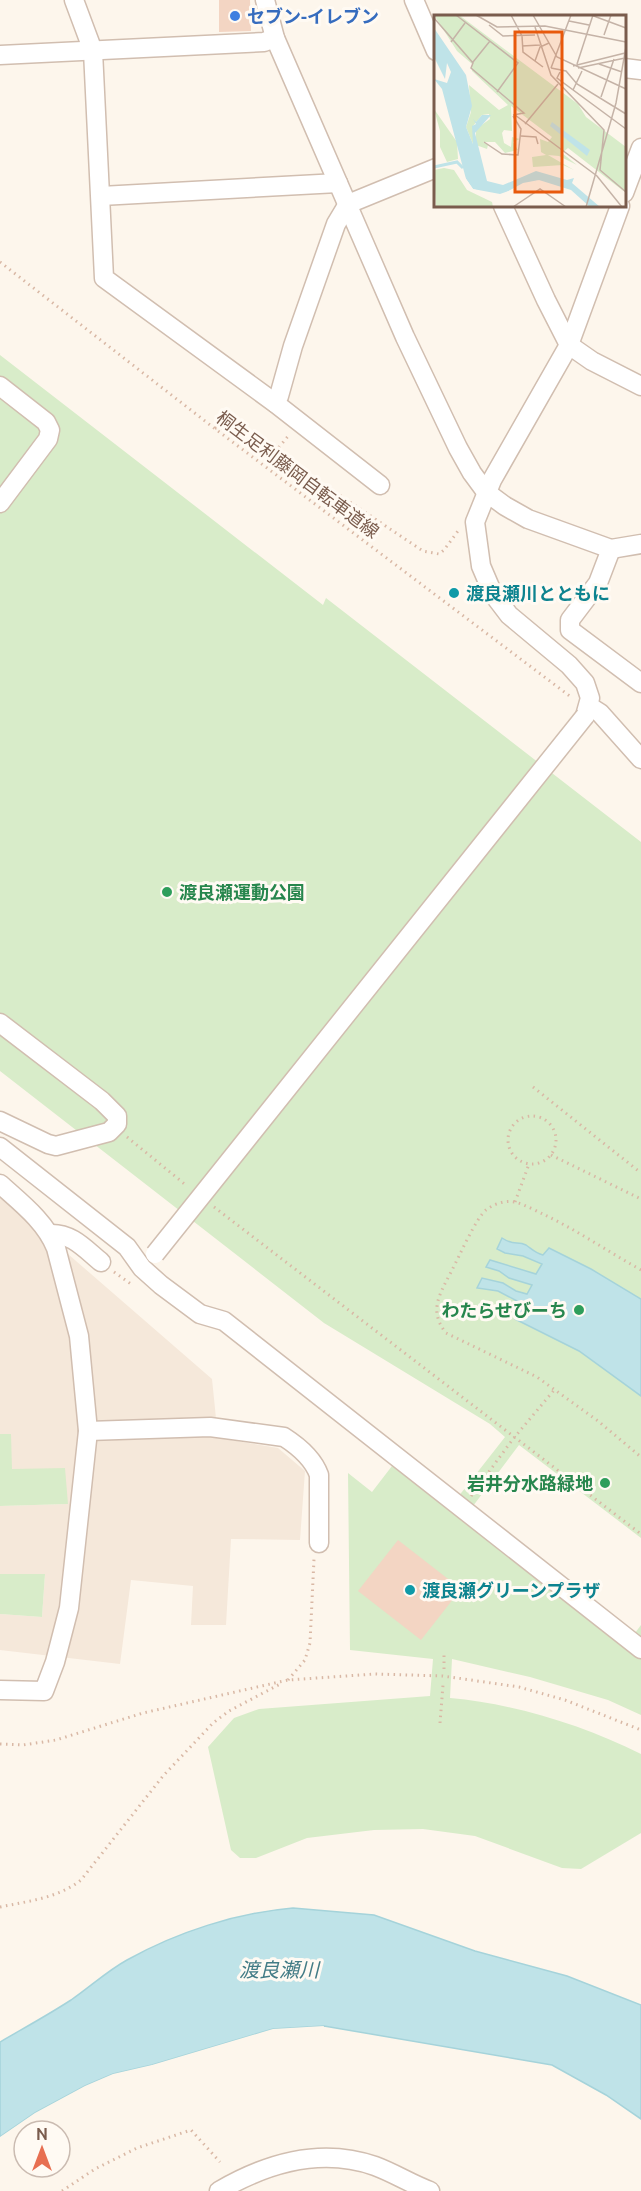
<svg xmlns="http://www.w3.org/2000/svg" width="641" height="2191" font-family="Ubuntu,'Noto Sans JP',sans-serif">
<style>
.residential{fill:#f5e8da}
.green{fill:#d8ecc9}
.water{fill:#bfe3e8;stroke:#a5d3da;stroke-width:1.5}
.pier{fill:#fdf6ec}
.building{fill:#f3d5c3}
.lines{fill:none;stroke-linecap:round;stroke-linejoin:round}
.minor-casing{stroke:#d1beb0;stroke-width:21}
.path{stroke:#d9b8a5;stroke-width:3;stroke-dasharray:1.5 4.5;stroke-linecap:butt}
.minor{stroke:#fff;stroke-width:18}
.minor-bridge-casing{stroke:#d1beb0;stroke-width:21;stroke-linecap:butt}
.minor-bridge{stroke:#fff;stroke-width:18}
.shop-dot{fill:#3f7fe0;stroke:#fffaf3;stroke-width:2}
.culture-dot{fill:#0f9aa8;stroke:#fffaf3;stroke-width:2}
.leisure-dot{fill:#2e9e5b;stroke:#fffaf3;stroke-width:2}
.labels{text-anchor:middle;dominant-baseline:central;stroke-width:6;stroke-linejoin:round;paint-order:stroke}
.shop-label{font-size:18px;font-weight:bold;fill:#366cbe;stroke:#fffaf3;text-anchor:start}
.street-label{font-size:18px;fill:#7a5c4d;stroke:#fffaf3}
.culture-label{font-size:18px;font-weight:bold;fill:#0d838f;stroke:#fffaf3;text-anchor:start}
.leisure-label{font-size:18px;font-weight:bold;fill:#27864d;stroke:#fffaf3;text-anchor:end}
.water-label{font-size:20px;font-style:italic;fill:#437c86;stroke:#fffaf3}
.inset-river{fill:none;stroke:#bfe3e8;stroke-width:3}
.inset-road{fill:none;stroke:#c5b3a7;stroke-width:1.5}
.view{fill:#e8590c;fill-opacity:0.15;stroke:#e8590c;stroke-width:3}
.inset-edge{fill:none;stroke:#7a5c4d;stroke-width:3}
</style>
<rect width="100%" height="100%" fill="#fdf6ec"/>
<!-- residential -->
<polygon class="residential" points="0,1195 212,1379 218,1438 278,1448 305,1471 300,1540 231,1539 226,1625 191,1625 193,1586 131,1580 120,1664 0,1650 0,1614 42,1617 45,1574 0,1574 0,1506 68,1504 11,1469 11,1434 0,1434"/>
<!-- green -->
<g class="green">
<path d="M0 355 323 605 326 598 641 842V1538L519 1445 473 1506 635 1633 641 1625V1715L608 1700 530 1677 452 1659 450 1698C516 1704 583 1725 641 1754V1833L581 1869 562 1868 475 1836 423 1829 374 1830 307 1838 256 1858H240L231 1850 208 1747 234 1718 259 1709 430 1696 433 1659 350 1650 348 1473 372 1492 392 1466 451 1509 458 1497 505 1437 490 1424 324 1323 0 1071Z"/>
<polygon points="0,1434 11,1434 12,1469 65,1468 68,1504 0,1506"/>
<polygon points="0,1574 45,1574 42,1617 0,1614"/>
</g>
<!-- water -->
<g class="water">
<path d="M502 1238C514 1246 517 1241 526 1245 532 1249 535 1253 543 1255L549 1248 591 1269 641 1299V1396L579 1351 515 1319 519 1302 498 1291 477 1288 482 1278 503 1283 516 1291 527 1294 532 1285 509 1278 499 1271 486 1267 490 1260 536 1274 542 1264 523 1256 505 1253 497 1249Z"/>
<path d="M293 1908 374 1915 475 1951 567 1976 641 2005V2119L606 2095 552 2065 324 2026 273 2029 152 2065 113 2074 85 2086 35 2113 0 2137V2042C24 2028 48 2015 71 2000 90 1987 107 1971 127 1960 177 1932 236 1913 293 1908Z"/>
</g>
<!-- pier -->
<polygon class="pier" points="324,2026 323,2029 273,2032 153,2068 114,2076 86,2088 37,2115 0,2140 0,2137 35,2113 85,2086 113,2074 152,2065 273,2029"/>
<!-- building -->
<g class="building">
<polygon points="219,0 250,0 251,31 219,32"/>
<polygon points="398,1540 461,1589 421,1640 358,1591"/>
</g>
<g class="lines">
<!-- minor casing -->
<g class="minor-casing">
<g id="minor">
<polyline points="74,0 93,51 104,278 275,403 380,485"/>
<polyline points="265,0 275,38 405,337 458,448 472,473 486,492 505,506 528,519 611,549 641,544"/>
<polyline points="414,0 436,51"/>
<polyline points="0,55 264,42 275,38"/>
<polyline points="624,68 641,70"/>
<polyline points="624,193 641,148"/>
<polyline points="101,196 338,183"/>
<polyline points="503,206 546,300 569,345 592,361 641,386"/>
<polyline points="0,386 46,422 50,430 48,439 0,503"/>
<polyline points="275,403 279,396 293,346 336,224 348,204 436,168"/>
<polyline points="611,549 598,583 570,620 570,630 641,683"/>
<polyline points="589,706 600,713 641,759"/>
<polyline points="585,716 590,698 585,683 569,665 509,615 493,594 481,566 475,522 492,480 569,345 620,206"/>
<polyline points="0,1023 102,1101 117,1116 117,1124 109,1132 56,1146 48,1144 0,1121"/>
<polyline points="0,1147 127,1247 142,1268 161,1285 200,1314 224,1321 641,1649"/>
<path d="M0 1184C21 1203 45 1221 56 1248L79 1336 88 1431 69 1608 55 1662 44 1691 0 1690"/>
<path d="M50 1234C72 1233 85 1249 101 1262"/>
<path d="M88 1431 210 1427 284 1437C298 1446 313 1458 319 1475V1543"/>
<path d="M219 2191C267 2163 321 2147 375 2166 394 2173 411 2184 430 2191"/>
</g>
</g>
<!-- path -->
<g class="path">
<polyline points="0,262 214,428 571,697"/>
<polyline points="215,428 226,428 245,435 278,454 423,551 439,554 444,550 458,531"/>
<polyline points="275,452 289,435"/>
<polyline points="533,1087 641,1173"/>
<circle cx="532" cy="1140" r="24"/>
<polyline points="127,1137 187,1186"/>
<polyline points="551,1155 641,1199"/>
<polyline points="515,1202 529,1164"/>
<polyline points="214,1207 641,1534"/>
<path d="M641 1270C609 1252 578 1231 545 1215 536 1211 526 1205 515 1202 504 1200 494 1204 486 1210 476 1218 459 1257 452 1270 440 1294 428 1310 446 1333L537 1377 598 1421 641 1457"/>
<polyline points="114,1272 131,1284"/>
<polyline points="471,1496 513,1439 555,1389"/>
<polyline points="444,1669 444,1655"/>
<polyline points="288,1680 305,1660 310,1643 314,1559"/>
<polyline points="440,1723 443,1685"/>
<polyline points="0,1744 23,1745 56,1740 143,1713 288,1680 375,1674 443,1676 519,1687 565,1700 641,1730"/>
<path d="M0 1907C29 1901 58 1898 81 1880L163 1776 213 1723 229 1711 282 1683"/>
<polyline points="62,2191 95,2169 137,2148 191,2130 220,2162"/>
</g>
<!-- minor -->
<use href="#minor" class="minor"/>
<!-- minor-bridge casing -->
<g class="minor-bridge-casing">
<polyline id="minor-bridge" points="155,1254 585,716"/>
</g>
<!-- minor-bridge -->
<use href="#minor-bridge" class="minor-bridge"/>
</g>
<!-- markers -->
<circle class="shop-dot" cx="235" cy="16" r="6"/>
<g class="culture-dot">
<circle cx="454" cy="593" r="6"/>
<circle cx="410" cy="1590" r="6"/>
</g>
<g class="leisure-dot">
<circle cx="167" cy="892" r="6"/>
<circle cx="579" cy="1310" r="6"/>
<circle cx="605" cy="1483" r="6"/>
</g>
<g class="labels">
<!-- shop labels -->
<g class="shop-label">
<text x="247" y="16">セブン-イレブン</text>
</g>
<!-- street labels -->
<g class="street-label">
<text transform="translate(298 474) rotate(37)">桐生足利藤岡自転車道線</text>
</g>
<!-- culture labels -->
<g class="culture-label">
<text x="466" y="593">渡良瀬川とともに</text>
<text x="422" y="1590">渡良瀬グリーンプラザ</text>
</g>
<!-- leisure labels -->
<g class="leisure-label">
<text x="179" y="892" text-anchor="start">渡良瀬運動公園</text>
<text x="567" y="1310">わたらせびーち</text>
<text x="593" y="1483">岩井分水路緑地</text>
</g>
<!-- water labels -->
<g class="water-label">
<text x="279" y="1969">渡良瀬川</text>
</g>
</g>
<!-- overview -->
<g transform="translate(434 15)">
<rect width="192" height="192" fill="#fdf6ec"/>
<path d="M0 0H25L144 89 152 102 192 132V178L134 133 128 138 143 150 125 141 114 140 140 155 129 150 99 152 98 142 112 140 107 137 106 124 114 127 118 122 77 91 78 116 70 115 68 118 70 128 77 132 78 122 86 124 79 127 84 135 71 138 61 127H49L54 130 53 134 42 130V114L56 104 55 99 48 100 39 111V129L32 112 37 97 35 70 65 95 74 90 38 56V49L23 36ZM0 94 23 127 24 144 13 147 6 132V116ZM10 153 20 155 33 175 58 187 59 192H2L0 155Z" fill="#d8ecc9"/>
<path d="M0 13 32 60 38 91 32 112 39 129 38 111 42 109 39 104 42 107 48 100H57L41 118 53 166 69 170 102 156 133 165 140 163 138 168 166 192H156L137 175 105 165 66 179 39 174 32 164 8 74 0 64 13 68 17 57 13 48 11 64 0 42ZM118 107 156 135 153 141 116 111Z" fill="#bfe3e8"/>
<path d="M24 152 39 174 56 179H69L89 168 105 165 74 181 55 182 37 176Z" fill="#fdf6ec"/>
<path class="inset-river" d="M0 152 23 147 29 153"/>
<path class="inset-road" d="M22 0 84 48 63 77M42 0 63 12 111 11 192 27M77 0 88 21 89 37 109 52M99 0 123 42 192 74M157 0 192 13M0 3 39 48 37 53 90 98 79 100M135 6 155 10M55 10 69 21 101 20M101 12 117 60 170 115 166 155 192 177M170 20 177 0M17 27 31 8M88 31 106 30M101 46 106 32 115 28M39 47 56 26M143 49 159 0M165 49 188 57M139 51 191 38M117 53 132 56 143 69 192 99M117 53 137 0M144 53 191 43M126 57 123 63 192 114M139 75 148 56M167 82 180 44M81 100 163 161 188 192M91 109 124 69M87 121 102 122 104 129M50 127 68 139 84 140 87 114 79 101M79 192 106 174 132 192M152 192 182 88 192 32"/>
<path class="view" d="M81 17H128V177H81Z"/>
<rect width="192" height="192" class="inset-edge"/>
</g>
<!-- north arrow -->
<g transform="translate(42 2149)"><circle r="28" fill="#fffaf3" stroke="#cabbb1" stroke-width="1.5"/>
<path d="M0-4.5L10 22L0 15L-10 22Z" fill="#e76f51"/>
<text y="-9" font-size="16" font-weight="bold" text-anchor="middle" fill="#7a5c4d">N</text>
</g>
</svg>
